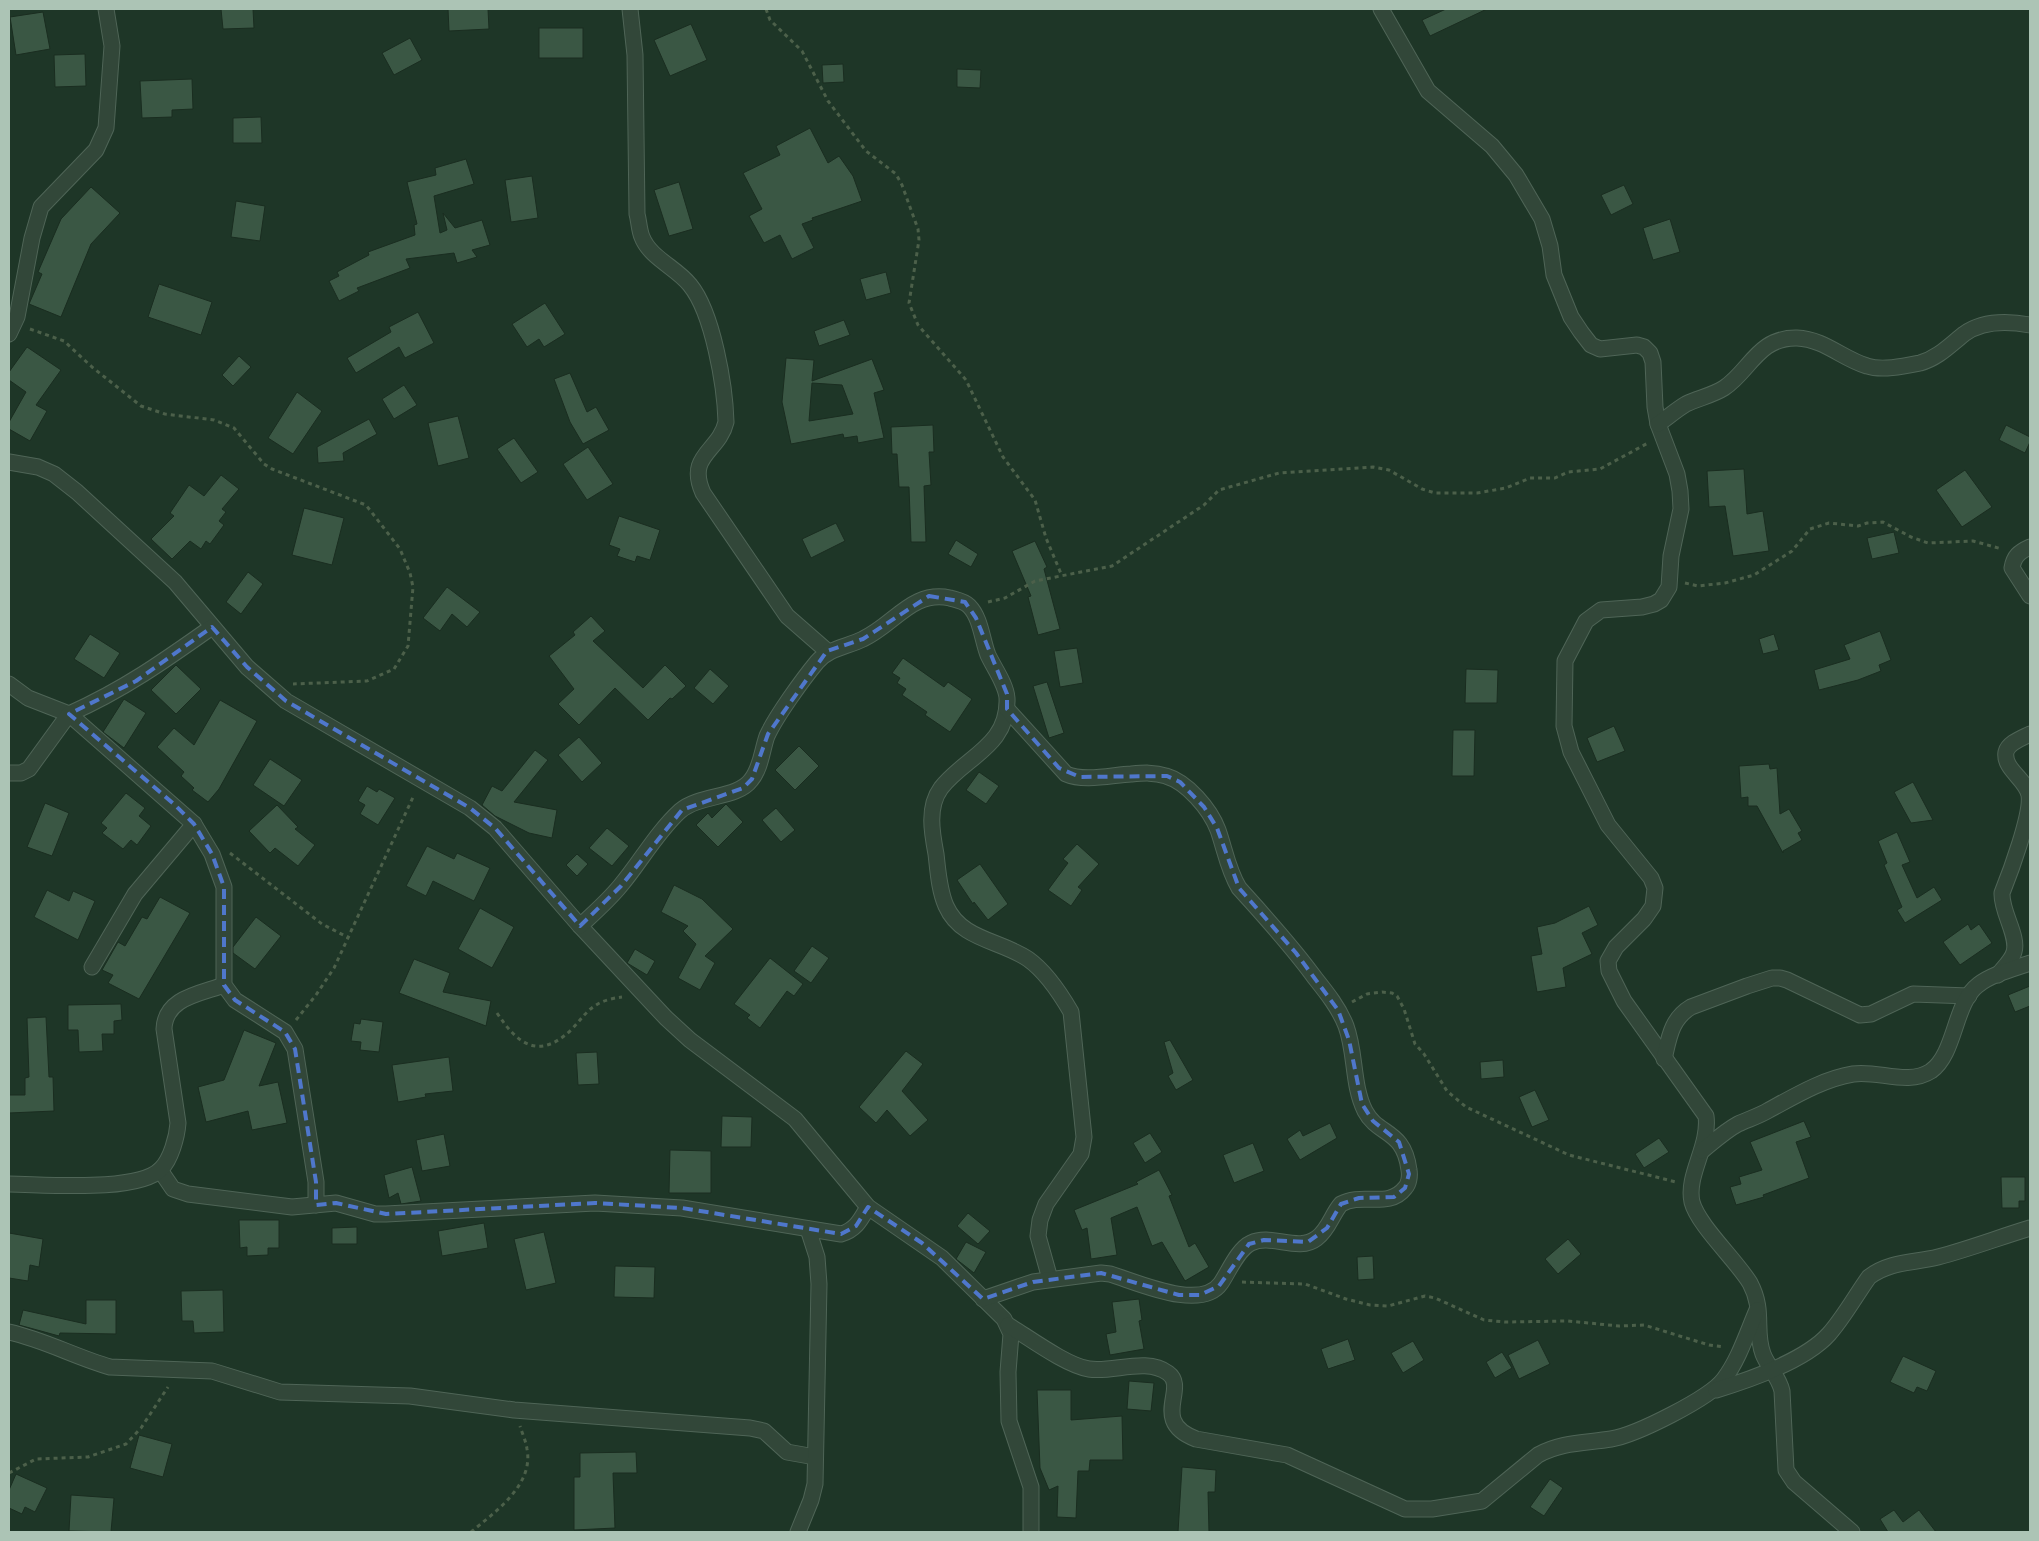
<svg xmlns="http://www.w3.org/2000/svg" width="2039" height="1541" font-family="'Public Sans',sans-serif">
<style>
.building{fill:#3a5744;stroke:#1a2d20;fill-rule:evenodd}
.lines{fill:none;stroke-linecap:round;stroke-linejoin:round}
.street-casing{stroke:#4f6557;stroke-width:17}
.path{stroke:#4c604a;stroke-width:3;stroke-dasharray:4 4;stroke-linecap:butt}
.street{stroke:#324739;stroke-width:15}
.marked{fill:none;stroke:#4f77cc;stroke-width:4;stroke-dasharray:10 6;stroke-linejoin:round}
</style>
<rect width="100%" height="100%" fill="#1e3627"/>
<!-- building -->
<g class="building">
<polygon points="221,9 253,9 254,28 223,29"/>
<polygon points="448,9 488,9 489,29 449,31"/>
<polygon points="1446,9 1487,9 1430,36 1422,20"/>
<polygon points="43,12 50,49 16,55 10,17"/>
<polygon points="691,24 707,60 670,76 654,40"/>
<rect x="539" y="28" width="44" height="30"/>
<polygon points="410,38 422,60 394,75 382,53"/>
<polygon points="85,54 86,86 55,87 54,55"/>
<polygon points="843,64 844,82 823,83 822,65"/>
<polygon points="957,69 981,70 980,88 957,87"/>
<polygon points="192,79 193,109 172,110 172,117 142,118 140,81"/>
<polygon points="261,117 262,143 233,143 233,118"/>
<polygon points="810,128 828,163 839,156 853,176 862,201 812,218 813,220 802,224 814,248 792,259 780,235 764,243 749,216 762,209 743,173 780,155 776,146"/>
<polygon points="466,159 474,184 434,196 440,233 447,230 443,213 455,228 482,220 490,245 472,250 477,257 457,263 454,253 406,259 410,268 357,288 359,291 339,301 329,281 339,276 337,272 369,255 368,252 415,235 414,225 417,224 407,182 436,175 435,168"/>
<polygon points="532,176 538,218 511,222 505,180"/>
<polygon points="679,182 693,229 669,236 654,190"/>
<polygon points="1624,185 1633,204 1611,215 1601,195"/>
<polygon points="91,187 120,213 91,244 61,317 29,304 42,274 38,272 61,219"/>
<polygon points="236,201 265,206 260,241 231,237"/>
<polygon points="1670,219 1680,252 1653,260 1643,228"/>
<polygon points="886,272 891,293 866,300 860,279"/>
<polygon points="159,284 212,302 201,335 148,317"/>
<polygon points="545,303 565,334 544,347 539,339 527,347 512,324"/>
<polygon points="418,312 434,343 405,358 399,347 356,373 347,358 391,332 389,327"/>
<polygon points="844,320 850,335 819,346 814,331"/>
<polygon points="27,347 61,370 36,405 47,411 30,441 9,429 9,422 26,392 9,380 9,372"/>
<polygon points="239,356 251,367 233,386 222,375"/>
<path d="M786 358 814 360 812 381 872 359 884 390 874 393 884 438 858 443 857 436 844 438 843 434 791 444 782 402ZM812 383 842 385 853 414 809 421Z"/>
<polygon points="570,373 587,412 596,407 609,430 583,444 570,422 554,379"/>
<polygon points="404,385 417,405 394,419 382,399"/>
<polygon points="297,392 322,411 293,454 268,438"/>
<polygon points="458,416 469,458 438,466 428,423"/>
<polygon points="369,419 377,434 343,453 344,461 318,463 317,447"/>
<polygon points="933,425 934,452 929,452 931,485 924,486 926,542 911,542 909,487 899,487 897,454 892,454 891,427"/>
<polygon points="2006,425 2030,437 2030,442 2025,453 1999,440"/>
<polygon points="514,438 538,472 521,483 497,449"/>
<polygon points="588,447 613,484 587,500 563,464"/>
<polygon points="1744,469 1747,514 1763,511 1769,551 1733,556 1725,506 1709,507 1707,471"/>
<polygon points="1965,470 1992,507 1962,527 1936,490"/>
<polygon points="221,475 239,489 222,509 226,512 219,521 224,525 210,544 206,541 201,549 190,541 172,559 151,539 174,516 170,513 189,485 204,496"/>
<polygon points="304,508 344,518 332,565 292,555"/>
<polygon points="619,516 660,530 650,560 637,556 635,562 617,556 620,549 609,545"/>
<polygon points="836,523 845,541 811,558 802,539"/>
<polygon points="1894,532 1899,553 1872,559 1867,538"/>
<polygon points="956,540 978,554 971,567 948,554"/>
<polygon points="1035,541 1047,567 1044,569 1060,629 1038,635 1028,597 1031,596 1012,551"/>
<polygon points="248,572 263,584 241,614 226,602"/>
<polygon points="447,587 480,612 467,627 452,614 440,631 423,618"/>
<polygon points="591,616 605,631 593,641 643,688 665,665 686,686 672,699 670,698 648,720 615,688 579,725 558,704 574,689 549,656 575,635 573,632"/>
<polygon points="1880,631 1891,660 1879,665 1881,671 1858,680 1819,690 1814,670 1850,659 1844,645"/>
<polygon points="90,634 120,653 104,678 74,659"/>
<polygon points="1774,634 1779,650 1763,654 1759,639"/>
<polygon points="1077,648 1083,683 1060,687 1054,651"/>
<polygon points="903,658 944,687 948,682 972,699 950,732 925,715 927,712 902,695 906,689 897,683 900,678 892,673"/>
<polygon points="176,665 201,689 176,714 151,690"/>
<polygon points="710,669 729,686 713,704 694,688"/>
<polygon points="1466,669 1498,670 1497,703 1465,703"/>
<polygon points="1047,682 1064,733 1049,738 1033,686"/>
<polygon points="124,699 146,713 124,748 103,732"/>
<polygon points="220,700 257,721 219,789 208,802 192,790 194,788 181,776 184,772 157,747 174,728 194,745"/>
<polygon points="1614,726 1625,751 1597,762 1587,738"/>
<polygon points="1453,730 1475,730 1474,776 1452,776"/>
<polygon points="579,737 602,763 582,782 558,755"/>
<polygon points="799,746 819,766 795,790 775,770"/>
<polygon points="535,750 548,760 514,802 557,810 552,838 529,833 495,816 482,805 492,786 502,791"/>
<polygon points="270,759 302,780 284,806 253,785"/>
<polygon points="1769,764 1770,769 1777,768 1780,814 1789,809 1802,831 1798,833 1802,840 1783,851 1783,853 1757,806 1748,806 1748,797 1741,798 1739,766"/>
<polygon points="979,772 999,786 986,804 966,790"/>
<polygon points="1913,782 1933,820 1911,823 1894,792"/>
<polygon points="367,786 377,792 379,789 395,798 378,825 360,814 365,805 358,801"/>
<polygon points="126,793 145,808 139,816 151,826 137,845 131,840 123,849 102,833 107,828 101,823"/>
<polygon points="45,803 69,813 52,856 27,847"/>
<polygon points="726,804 743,822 718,847 696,825 708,813 712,818"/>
<polygon points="277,805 298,827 295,829 315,845 298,866 275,848 270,853 249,831"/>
<polygon points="776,808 795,830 781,842 762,820"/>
<polygon points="607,828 629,846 612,866 589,848"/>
<polygon points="1897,832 1910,862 1902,865 1917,898 1934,887 1942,900 1905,923 1897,910 1902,907 1884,865 1887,863 1878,841"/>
<polygon points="1077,844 1099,864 1078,887 1082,890 1071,906 1048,890 1068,863 1063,859"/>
<polygon points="427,846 454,859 457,853 490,868 474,901 433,881 426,896 406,886"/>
<polygon points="577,854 588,864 577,876 566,865"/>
<polygon points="980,864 1008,904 988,920 974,902 973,904 957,880"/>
<polygon points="674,885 702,899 733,929 705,956 715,963 700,990 678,978 696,944 683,931 688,926 661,912"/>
<polygon points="47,890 69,901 73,891 95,901 78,940 34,917"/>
<polygon points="160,897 190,913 139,999 108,983 113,975 102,970 118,942 125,946 142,917 147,919"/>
<polygon points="1589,906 1598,925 1582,933 1592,954 1563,968 1566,987 1537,992 1531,956 1542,954 1537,927 1555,923"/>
<polygon points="480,908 514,927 492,968 458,949"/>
<polygon points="256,917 281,936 255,969 233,953 233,947"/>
<polygon points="1968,924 1971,930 1979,924 1992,943 1960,965 1943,942"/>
<polygon points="812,946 829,958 811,983 794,971"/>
<polygon points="635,949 655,961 647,975 627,963"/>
<polygon points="770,958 803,984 794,996 787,991 760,1028 747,1018 750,1015 734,1004"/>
<polygon points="414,959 450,973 443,992 491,1001 486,1026 399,993"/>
<polygon points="2030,986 2030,1006 2015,1012 2008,995"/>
<polygon points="121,1004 122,1020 114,1021 114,1034 102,1034 103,1051 79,1052 78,1030 68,1030 68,1005"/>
<polygon points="46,1017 49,1077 53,1077 54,1111 9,1113 9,1095 25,1095 25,1078 29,1077 27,1018"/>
<polygon points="361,1019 383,1022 379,1052 360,1050 361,1042 351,1041 354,1023 360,1024"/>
<polygon points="244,1030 276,1043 259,1086 278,1082 287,1123 252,1130 248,1111 206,1122 198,1087 224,1080"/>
<polygon points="1170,1040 1193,1080 1176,1090 1168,1076 1173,1073 1164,1042"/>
<polygon points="906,1051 923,1064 902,1091 928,1120 910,1136 887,1110 876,1123 859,1107"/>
<polygon points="597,1052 599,1084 578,1085 576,1053"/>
<polygon points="449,1057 453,1091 425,1094 426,1097 398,1102 392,1065"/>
<polygon points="1503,1060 1504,1077 1481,1079 1480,1062"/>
<polygon points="1535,1090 1549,1120 1532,1127 1519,1097"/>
<polygon points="722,1116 752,1117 751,1147 721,1147"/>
<polygon points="1804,1121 1811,1137 1796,1142 1809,1178 1763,1195 1764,1197 1736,1205 1730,1187 1741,1184 1739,1177 1762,1170 1750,1142"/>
<polygon points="1330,1123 1337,1138 1300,1160 1287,1139 1300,1130 1303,1136"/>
<polygon points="1150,1133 1162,1152 1145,1163 1133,1143"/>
<polygon points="444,1134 450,1166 422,1171 416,1140"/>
<polygon points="1659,1138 1669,1152 1644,1168 1635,1154"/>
<polygon points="1253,1143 1264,1171 1234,1183 1223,1155"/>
<polygon points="670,1150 711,1151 711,1193 669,1193"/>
<polygon points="412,1167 421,1201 401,1204 398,1193 389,1198 384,1175"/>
<polygon points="1159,1170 1172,1195 1169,1196 1189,1247 1195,1243 1209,1267 1185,1281 1162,1242 1152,1246 1137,1207 1111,1218 1117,1255 1091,1259 1087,1228 1082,1230 1074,1210 1138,1184 1136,1182"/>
<polygon points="2001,1177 2025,1177 2025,1201 2019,1201 2019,1208 2002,1208"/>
<polygon points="968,1213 990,1231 978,1244 957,1226"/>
<polygon points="239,1220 279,1220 279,1248 268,1248 268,1255 247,1256 247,1247 240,1248"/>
<polygon points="484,1223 488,1248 442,1256 438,1231"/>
<polygon points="357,1227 357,1244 332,1244 332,1228"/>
<polygon points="544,1232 556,1283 526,1290 514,1239"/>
<polygon points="9,1233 43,1239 39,1267 30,1265 28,1281 9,1278"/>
<polygon points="1568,1239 1581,1254 1558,1274 1545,1259"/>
<polygon points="966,1242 986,1252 974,1273 956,1259"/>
<polygon points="1373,1256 1374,1279 1358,1280 1357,1257"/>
<polygon points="615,1266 655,1267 654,1298 614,1297"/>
<polygon points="223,1290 224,1332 194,1333 193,1321 182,1321 181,1291"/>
<polygon points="1139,1299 1142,1320 1139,1321 1144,1349 1110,1355 1106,1334 1116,1332 1112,1302"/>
<polygon points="86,1300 116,1300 116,1334 60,1333 59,1336 19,1325 23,1310 86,1324"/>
<polygon points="1348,1339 1355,1360 1328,1369 1321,1349"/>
<polygon points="1538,1340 1550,1364 1519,1379 1508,1355"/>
<polygon points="1413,1341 1424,1360 1403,1373 1391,1353"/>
<polygon points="1502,1352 1512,1368 1495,1378 1486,1362"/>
<polygon points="1903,1356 1936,1371 1927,1391 1917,1387 1914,1393 1890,1382"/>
<polygon points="1129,1381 1154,1383 1151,1411 1127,1409"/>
<polygon points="1037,1390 1071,1390 1071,1420 1122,1416 1123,1460 1090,1460 1089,1471 1078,1471 1076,1518 1057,1517 1058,1486 1049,1490 1040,1468"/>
<polygon points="139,1435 172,1444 163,1477 130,1468"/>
<polygon points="636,1452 637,1473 613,1473 615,1528 574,1530 574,1477 580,1477 580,1453"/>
<polygon points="1182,1467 1216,1470 1215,1492 1208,1492 1209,1532 1178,1532"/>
<polygon points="16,1474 47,1488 35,1512 25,1507 22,1514 9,1508 9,1490"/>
<polygon points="1550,1479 1563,1488 1544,1516 1530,1507"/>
<polygon points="71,1495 114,1498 111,1532 69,1531"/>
<polygon points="1894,1510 1903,1522 1919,1510 1936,1532 1888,1532 1880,1519"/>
</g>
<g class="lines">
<!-- street casing -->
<g class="street-casing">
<g id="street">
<path d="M630 9 635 55 637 214C639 221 639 230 642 237 650 258 677 268 690 285 713 313 725 386 726 422 719 452 686 455 703 493L787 616 827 651"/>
<path d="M1381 9 1428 91 1492 146 1516 175 1542 219 1550 246 1554 275 1571 317 1581 332 1591 345 1600 349 1637 345 1644 347 1650 353 1653 362 1655 407 1658 424 1677 474 1680 491 1681 509 1671 556 1669 587 1661 600 1654 604 1642 607 1601 610 1586 621 1565 661 1564 726 1571 752 1608 825 1651 878 1655 888 1653 906 1644 919 1616 947 1608 961 1609 971 1624 1001 1706 1116C1710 1146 1686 1175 1692 1202 1698 1225 1736 1260 1750 1283 1765 1311 1754 1330 1763 1354 1768 1367 1779 1377 1782 1391L1786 1470 1794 1482 1852 1532"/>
<polyline points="9,334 17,317 32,238 41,207 96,150 106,128 112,46 106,9"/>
<path d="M1658 424C1667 418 1676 410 1686 404 1699 398 1713 395 1724 388 1750 371 1758 337 1797 338 1824 339 1843 359 1867 366 1882 371 1905 366 1920 363 1938 358 1950 345 1964 334 1983 320 2008 321 2030 325"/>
<polyline points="9,462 38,467 54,474 77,492 175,582 247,667 286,701 470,808 495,828 580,926 666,1018 690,1040 795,1119 868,1207 942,1258 1004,1319 1011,1334 1008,1372 1009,1421 1031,1487 1031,1532"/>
<path d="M2030 547C2019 552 2014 556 2012 568L2030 596"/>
<path d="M9 684 28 698 69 714C123 690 164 661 212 627"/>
<polyline points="9,773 21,773 29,769 69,714 194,824 212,854 224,887 224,985 235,1000 285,1032 295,1049 316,1182 316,1205"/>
<path d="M580 926C594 913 609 900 621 885 641 861 657 832 680 811 700 794 737 799 751 780 761 768 762 750 767 736 776 716 803 679 817 662 829 648 847 647 863 639 895 624 912 590 950 598 957 600 964 601 969 606 981 618 982 640 988 655 994 668 1006 684 1007 698 1009 746 965 757 941 788 927 807 932 833 936 854 938 871 939 890 946 906 961 940 1000 940 1028 959 1045 971 1060 993 1071 1012L1084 1137 1081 1154 1046 1204 1040 1220 1038 1236 1050 1279"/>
<polyline points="92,967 135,894 194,824"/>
<path d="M1998 975C2003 968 2012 960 2014 952 2019 936 2001 912 2002 893 2010 873 2032 814 2029 795 2026 779 2003 769 2006 752 2008 743 2022 738 2030 734"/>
<path d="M1664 1059C1669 1038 1671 1019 1691 1007L1747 986 1772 978H1780L1787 980 1860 1015 1871 1014 1913 994 1969 996"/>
<path d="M1702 1151C1713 1142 1725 1131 1738 1124 1749 1119 1759 1116 1769 1110 1795 1096 1823 1079 1853 1074 1878 1070 1908 1086 1931 1071 1956 1053 1954 1003 1978 985 1992 974 2013 969 2030 963"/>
<path d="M160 1170 173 1189 188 1194 292 1207 336 1203 375 1214H386L595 1203 682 1208 841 1234C856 1230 861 1219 868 1207"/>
<path d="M9 1184C42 1184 138 1193 161 1169 171 1159 177 1137 178 1123L164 1029C165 998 199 994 224 985"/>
<path d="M983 1299 1033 1282 1101 1273 1110 1274C1137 1282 1201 1312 1221 1283 1229 1271 1238 1249 1251 1243 1272 1233 1298 1253 1317 1238 1329 1229 1332 1214 1341 1204 1362 1192 1389 1209 1405 1188 1409 1184 1410 1176 1409 1170 1404 1129 1378 1136 1365 1111 1352 1085 1356 1053 1346 1026 1339 1008 1327 993 1315 978 1292 946 1265 917 1239 888 1228 870 1225 850 1218 830 1210 809 1187 782 1166 776 1154 772 1143 773 1131 774 1112 775 1084 782 1066 774L1007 709"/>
<path d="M1008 1325C1028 1337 1067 1366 1089 1369 1113 1373 1146 1357 1168 1373 1189 1388 1149 1421 1196 1439L1287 1455 1405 1509H1432L1482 1501 1538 1455C1561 1442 1586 1443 1611 1439 1636 1435 1710 1398 1724 1379 1739 1359 1747 1333 1757 1310"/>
<path d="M9 1332C45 1340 75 1357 110 1367L212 1371 280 1392 410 1396 514 1410 750 1428 764 1431 787 1452 815 1457"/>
<path d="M1716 1390C1749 1380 1806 1360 1829 1334 1844 1317 1856 1295 1869 1277 1890 1261 1914 1263 1938 1257 1969 1249 2000 1237 2030 1228"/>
<polyline points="798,1532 811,1500 815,1484 819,1284 817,1257 808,1229"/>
</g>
</g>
<!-- path -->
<g class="path">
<polyline points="766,9 770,20 802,51 828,101 866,151 896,174 902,185 918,229 919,240 909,303 918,325 966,380 1003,457 1035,500 1046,538 1062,576"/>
<polyline points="30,329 64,341 92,367 141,406 165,414 214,420 234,428 264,464 272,469 366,505 400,549 410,573 413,587 408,646 394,669 367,681 293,684"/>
<polyline points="1685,583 1698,586 1725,583 1754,575 1792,551 1810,529 1829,523 1858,526 1867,523 1883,522 1911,537 1928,543 1973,541 2002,549"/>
<polyline points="988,602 1005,598 1035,581 1112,566 1204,505 1219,490 1279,473 1373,467 1389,470 1422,489 1435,493 1477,493 1506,488 1530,478 1555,478 1568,472 1600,469 1648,443"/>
<polyline points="230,853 322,924 349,938"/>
<polyline points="1352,1002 1367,994 1382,992 1392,993 1397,996 1404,1009 1415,1044 1424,1054 1447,1091 1466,1107 1569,1155 1676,1182"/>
<path d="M497 1013C518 1045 539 1060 571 1030 580 1021 586 1011 596 1005 604 1000 614 998 622 997"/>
<polyline points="296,1020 316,995 334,968 414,795"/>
<polyline points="1242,1282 1305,1284 1346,1299 1370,1305 1388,1306 1425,1296 1435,1298 1484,1320 1505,1322 1568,1321 1619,1326 1644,1325 1709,1345 1724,1347"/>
<polyline points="9,1473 36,1459 88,1457 126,1444 141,1428 168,1387"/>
<path d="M471 1532C495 1512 534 1485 527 1449 526 1441 522 1433 520 1426"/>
</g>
<!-- street -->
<use href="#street" class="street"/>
</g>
<!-- marked area -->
<path class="marked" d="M929 596 965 602 976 618 1007 694V709L1059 768 1080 777 1167 776 1180 782 1204 807 1217 828 1239 888 1296 953 1338 1010 1349 1040 1362 1104 1373 1121 1399 1142 1409 1174 1405 1188 1394 1197 1359 1198 1341 1204 1327 1228 1308 1242 1264 1240 1249 1244 1219 1286 1200 1295H1179L1101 1273 1033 1282 983 1299 922 1243 868 1207 856 1226 841 1234 682 1208 595 1203 386 1214 336 1203 316 1205V1182L295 1049 285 1032 235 1000 224 985V887L212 854 194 824 175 805 69 714 136 681 212 627 247 667 286 701 470 808 495 828 580 926 621 886 682 810 743 788 752 779 768 734 827 651 863 639Z"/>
<!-- border -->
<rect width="2039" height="1541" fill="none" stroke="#acc4b5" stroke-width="20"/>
</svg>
